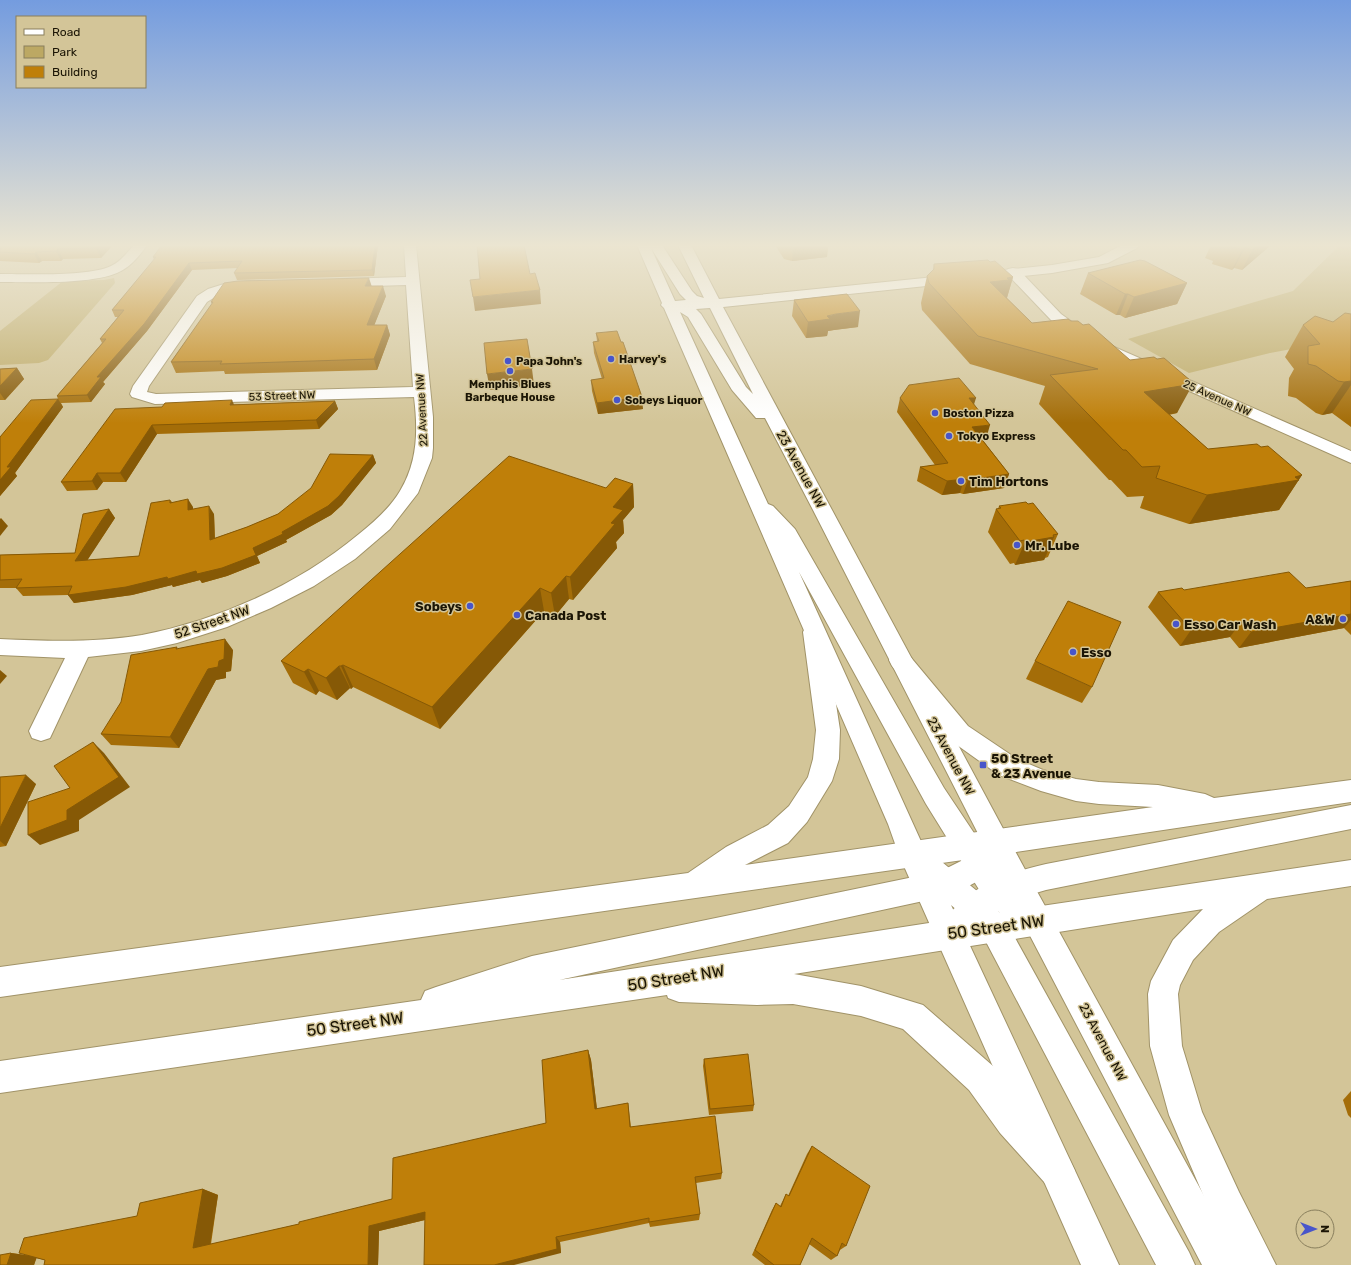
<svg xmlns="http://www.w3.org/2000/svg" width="1351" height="1265" font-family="Rubik,sans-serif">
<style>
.green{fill:#bca863}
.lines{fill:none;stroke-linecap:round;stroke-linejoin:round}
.street-casing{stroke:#a19368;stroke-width:2}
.secondary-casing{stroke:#a19368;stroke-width:2}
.primary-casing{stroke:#a19368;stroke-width:2}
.street{fill:#fff;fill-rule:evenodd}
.secondary{fill:#fff;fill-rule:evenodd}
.primary{fill:#fff;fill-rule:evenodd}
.wall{fill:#a46d08}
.shaded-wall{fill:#865906}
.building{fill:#bf7f09;stroke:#865906}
.poi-dot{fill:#4855ca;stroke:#d3c598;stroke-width:1.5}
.labels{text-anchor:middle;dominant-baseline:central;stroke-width:3;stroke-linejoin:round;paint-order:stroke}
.far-poi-label{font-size:11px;font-weight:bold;fill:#1b1505;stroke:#d3c598;text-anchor:start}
.far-street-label{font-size:11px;fill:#1b1505;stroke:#d3c598}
.street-label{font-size:13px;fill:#1b1505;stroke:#d3c598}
.poi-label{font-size:13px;font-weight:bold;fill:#1b1505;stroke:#d3c598;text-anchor:start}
.near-street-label{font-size:16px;fill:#1b1505;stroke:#d3c598}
</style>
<rect width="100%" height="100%" fill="#d3c598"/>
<!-- green -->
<g class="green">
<polygon points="1340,245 1351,245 1351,338 1270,353 1189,373 1128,339 1293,291"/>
<polygon points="114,278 115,283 48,360 39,363 0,365 0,331 63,281 104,280"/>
</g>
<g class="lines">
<!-- street casing -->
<g class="street-casing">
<g id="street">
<path d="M134 245H147C141 254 131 266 121 271 96 285 30 282 0 282V274C26 274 88 277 111 266 120 262 127 253 134 245Z"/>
<path d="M404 245H416L433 417V448L432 458 418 493 390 529 355 559 314 586 271 608 227 627 177 643 141 651 88 657 50 738 41 741 32 738 29 731 65 658 0 655V639C47 641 95 643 142 635 219 620 298 585 359 534 374 522 390 508 400 491 418 461 418 430 414 397L155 404 132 397 130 394 133 386 197 296 208 289 224 284 249 281 254 282 256 285 254 288 223 292 207 302 149 386 147 392 156 394 413 387 406 285 340 287 335 286 333 283 335 280 340 279 406 277Z"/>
<polygon points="1013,268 1018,269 1061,314 1096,339 1351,451 1351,463 1086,345 1051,320 1008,275 1006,272 1008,269"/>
</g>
</g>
<!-- secondary casing -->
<g class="secondary-casing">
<path id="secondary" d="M637 245H662L692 291 697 296 704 298 678 245H691L719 299 1052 265 1099 257 1122 245H1139L1137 248 1108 263 1052 273 723 307 1028 875 1235 1252 1241 1265H1202L1027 930 1007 919 998 911 1004 918 1189 1252 1195 1265H1156L984 938 965 917 951 905 1119 1265H1081L899 855 888 824 664 308 661 305 662 303ZM651 248 680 294 686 300 675 301ZM710 308 753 394 746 387 701 314 696 309ZM680 312 688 317 732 390 756 418H765L813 510 990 857 944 788 795 529 773 506 768 504ZM799 572 926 804 983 896 942 862 932 858 929 859Z"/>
</g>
<!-- primary casing -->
<g class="primary-casing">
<path id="primary" d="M814 624 822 626 825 632 840 730 839 759 832 781 807 822 788 843 745 865 1153 807 1099 804 1076 801 1041 791 999 775 950 740 892 666 889 660 892 654 900 651 908 654 968 726 1017 759 1043 770 1076 779 1099 782 1158 785 1205 794 1214 798 1351 780V802L1003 854 989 875 965 888 928 900 559 980 942 921C978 883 996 876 1046 864L1351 805V829L1046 890 1008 901 988 914 1351 860V886L1267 899 1219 932 1193 960 1180 985 1178 994 1182 1046 1202 1112 1239 1192 1276 1265H1237L1213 1218 1169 1115 1150 1046 1148 994 1151 981 1173 940 1203 909 794 974 861 986 923 1005 993 1066 1024 1109 1069 1159 1075 1171 1069 1183 1057 1189 1045 1183 1000 1133 969 1090 903 1029 861 1016 793 1004 757 1005 679 1002 668 998 667 995 0 1093V1061L421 1000 425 991 436 987 532 956 928 874 949 867 963 860 0 997V967L688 873 726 847 768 825 789 806 808 777 813 759 816 730 803 632 806 626Z"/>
</g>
<!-- street -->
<use href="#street" class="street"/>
<!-- secondary -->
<use href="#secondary" class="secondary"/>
<!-- primary -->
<use href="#primary" class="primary"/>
</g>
<!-- wall -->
<g class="wall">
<polygon points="0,245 113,245 101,258 63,259 61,261 42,261 39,263 0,261"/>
<polygon points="162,245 378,245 374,276 237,280 234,273 238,268 192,270 147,331 103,382 105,384 91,402 61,403 63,407 15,473 17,476 0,496 0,437 58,399 57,396 102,343 100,339 118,317 115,317 112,310 154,260 153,257"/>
<polygon points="775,245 828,245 827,257 792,261 784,259"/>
<polygon points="1211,245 1271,245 1242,270 1234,268 1232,270 1212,264 1213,261 1205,258"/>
<polygon points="990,262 1013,277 1007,298 1032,323 1071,321 1083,325 1130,360 1190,382 1177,413 1169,415 1208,449 1261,447 1302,475 1279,510 1189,524 1140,508 1144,496 1127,497 1111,480 1109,480 1039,404 1045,386 970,364 922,310 921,303 927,276 933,271 934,264"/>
<polygon points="1088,273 1187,283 1177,304 1125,318 1120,315 1116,315 1080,294"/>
<polygon points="371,286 386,296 374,325 387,325 390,335 377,370 225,374 224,371 176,373 171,362 212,304 211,302"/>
<polygon points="794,300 858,327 834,330 828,331 827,336 806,338 792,316"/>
<polygon points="1351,314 1351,427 1332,413 1322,415 1316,413 1296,398 1288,396 1289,378 1294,369 1285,357 1303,325 1333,322"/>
<polygon points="596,333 643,409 598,414 592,391 591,380 602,379 594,353 593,342 597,341"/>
<polygon points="17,368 24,379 5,400 0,400 0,369"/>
<polygon points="900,398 974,405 986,439 982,439 1009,474 1004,488 963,494 960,493 942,495 917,481 920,467 935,465 897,412"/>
<polygon points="335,401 338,409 319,429 157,434 126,482 103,482 97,490 67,491 61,482 162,407"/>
<polygon points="373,455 376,463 342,505 331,515 286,540 287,542 257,556 260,563 227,576 202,583 200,580 173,587 172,585 132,595 74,603 68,595 23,596 16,588 0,588 0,555 75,553 109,509 115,518 87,560 139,556 170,500 172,502 193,507 193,509 214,514 215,538 247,527 278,514"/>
<polygon points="633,484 634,507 623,520 624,533 616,542 617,548 573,600 569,599 555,616 544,611 440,729 353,687 351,689 350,688 337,700 319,691 316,695 293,683 281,661 606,488"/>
<polygon points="999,506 1058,534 1048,557 1045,558 1044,560 1015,565 1014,563 1010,564 988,532 996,509 998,509"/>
<polygon points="1351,581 1351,635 1344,628 1239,648 1230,637 1180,646 1148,607 1158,592 1184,590 1306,588"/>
<polygon points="178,649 233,650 231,671 226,672 226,678 216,680 179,748 111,745 101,734"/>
<polygon points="1035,661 1092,687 1082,703 1026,679"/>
<polygon points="0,777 36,784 6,846 0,847"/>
<polygon points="588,1050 591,1060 597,1109 628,1103 631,1127 722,1173 721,1179 696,1183 700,1214 699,1220 650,1227 649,1223 560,1242 561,1253 425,1220 379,1231 378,1265 44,1265 45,1260 36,1258 34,1265 0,1265 11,1253 27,1255 137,1216 203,1189 218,1195 211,1244 299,1224 392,1199 546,1123"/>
<polygon points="704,1059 754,1105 753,1111 709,1115 703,1066"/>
<polygon points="1351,1091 1351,1118 1348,1115 1343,1100"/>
<polygon points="812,1146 846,1246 840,1250 837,1256 831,1260 809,1244 800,1265 765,1265 752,1255 772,1210 776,1203 780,1206 786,1194 788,1196 807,1154"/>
</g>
<!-- shaded-wall -->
<g class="shaded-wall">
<polygon points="99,245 113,245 101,258 96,248"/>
<polygon points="375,245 378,245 374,276 372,270"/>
<polygon points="813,245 828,245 827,257 792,261 793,247"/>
<polygon points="1258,245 1271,245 1242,270 1252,250"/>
<polygon points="1245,248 1234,268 1232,270 1242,250"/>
<polygon points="58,249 63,259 61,261 56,251"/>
<polygon points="36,252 42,261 39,263 34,254"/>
<polygon points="189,263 192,270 147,331 103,382 105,384 91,402 87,395 97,377"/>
<polygon points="1013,277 1005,304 990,282 1007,278"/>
<polygon points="369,278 372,287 365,286"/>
<polygon points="1187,283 1177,304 1125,318 1134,297"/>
<polygon points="383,286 386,296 370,336 367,325"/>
<polygon points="540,290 541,304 475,311 473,297"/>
<polygon points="1125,294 1128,294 1120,315 1116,315"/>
<polygon points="860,311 858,327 834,330 828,331 827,336 806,338 808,322 836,314"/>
<polygon points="387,325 390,335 377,370 374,359"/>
<polygon points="17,368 24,379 5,400 0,393 0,386"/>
<polygon points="532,369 534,385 490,390 487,374"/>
<polygon points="1191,381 1189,385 1193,384 1177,413 1130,421 1144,392"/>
<polygon points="1351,381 1351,385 1332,413 1322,415 1344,382"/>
<polygon points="642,397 643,409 598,414 597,403"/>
<polygon points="969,398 976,398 972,411"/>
<polygon points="58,399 63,407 15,473 17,476 0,496 0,480 7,467"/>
<polygon points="232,400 236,409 230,405"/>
<polygon points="335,401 338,409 319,429 316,420"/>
<polygon points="152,425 157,434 126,482 120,473"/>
<polygon points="990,425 986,439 968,441 972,427"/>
<polygon points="373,455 376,463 342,505 331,515 286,540 287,542 257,556 260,563 227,576 202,583 200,580 173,587 172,585 132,595 74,603 68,595 196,571 253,548 282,532"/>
<polygon points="97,473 103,482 97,490 92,481"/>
<polygon points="1009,474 1004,488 963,494 968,480"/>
<polygon points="1302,475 1279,510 1189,524 1207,495"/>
<polygon points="964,479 960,493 942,495 947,481"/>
<polygon points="633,484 634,507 623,520 624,533 616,542 617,548 573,600 570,577 611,523 613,507"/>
<polygon points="188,499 193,507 193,519 188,510"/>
<polygon points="209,506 214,514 215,548 210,540"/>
<polygon points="109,509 115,518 81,570 75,561"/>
<polygon points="1,518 8,526 0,536 0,519"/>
<polygon points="1054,537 1044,560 1015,565 1025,542"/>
<polygon points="566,576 569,599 555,616 551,593"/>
<polygon points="540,588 544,611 440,729 432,707"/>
<polygon points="1351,614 1351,620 1344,628 1239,648 1251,632"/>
<polygon points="1241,622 1230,637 1180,646 1191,630"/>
<polygon points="225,639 233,650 231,671 226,672 226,678 216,680 179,748 170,737 208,669 219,661"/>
<polygon points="343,665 353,687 351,689 341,666"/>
<polygon points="339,666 350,688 337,700 326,678"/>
<polygon points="308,669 319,691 316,695 304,672"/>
<polygon points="0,670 7,676 0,684"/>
<polygon points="93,742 104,753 130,787 79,820 79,831 40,845 28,835 67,810"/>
<polygon points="26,775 36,784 6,846 0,841 0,828"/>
<polygon points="588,1050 591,1060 598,1118 595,1109"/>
<polygon points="203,1189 218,1195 209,1252 193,1248"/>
<polygon points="425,1212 433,1218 379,1231 378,1265 368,1265 369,1226"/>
<polygon points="556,1237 560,1242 561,1253 514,1265 494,1265"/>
<polygon points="11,1253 37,1257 34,1265 7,1265"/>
</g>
<!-- building -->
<g class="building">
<polygon points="0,245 99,245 96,248 58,249 56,251 36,252 34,254 0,252"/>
<polygon points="162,245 375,245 372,270 234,273 242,261 189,263 144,324 97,377 101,377 87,395 57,396 106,339 100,339 124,310 112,310 156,257 153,257"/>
<polygon points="477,245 524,245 530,274 535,273 540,290 473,297 470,280 480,279"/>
<polygon points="786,245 813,245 793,247"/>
<polygon points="1227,245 1258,245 1252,250 1245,248 1242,250"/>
<polygon points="988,260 990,262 995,261 1013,277 1007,278 1009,280 990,282 1032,323 1068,319 1071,321 1078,321 1083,325 1089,324 1130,360 1154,357 1157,359 1164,358 1191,381 1190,382 1193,384 1144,392 1208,449 1257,444 1261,447 1268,446 1302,475 1295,477 1299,480 1207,495 1156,478 1160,466 1142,467 1126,450 1123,450 1050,375 1098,369 978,336 929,283 927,276 934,269 934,264"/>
<polygon points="1140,260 1145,261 1187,283 1134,297 1128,294 1125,294 1088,273"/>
<polygon points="369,278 365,286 383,286 367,325 387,325 374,359 220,364 222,361 171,362 213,302 211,302 224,283 238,281"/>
<polygon points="847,294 860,311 836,314 827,316 830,319 808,322 794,300"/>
<polygon points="1345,313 1351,314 1351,381 1344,382 1338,381 1316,366 1308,364 1308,346 1320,344 1303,325 1315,316 1333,322"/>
<polygon points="617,331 621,342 623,342 642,397 597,403 591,380 604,378 593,342 599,341 596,333"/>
<polygon points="527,339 532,369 487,374 484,343"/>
<polygon points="17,368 0,386 0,369"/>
<polygon points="959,378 976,398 969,398 990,425 972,427 1009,474 968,480 964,479 947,481 920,467 948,463 900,398 909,385"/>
<polygon points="58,399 7,467 11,467 0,480 0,437 31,400"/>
<polygon points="232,400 230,405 335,401 316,420 152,425 120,473 97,473 92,481 61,482 115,409 162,407 165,403"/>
<polygon points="330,454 373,455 339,496 328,506 282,532 283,534 253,548 256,555 222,568 197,574 196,571 168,579 167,577 126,587 68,595 72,586 16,588 22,579 0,580 0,555 75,553 83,514 109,509 75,561 139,556 151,503 170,500 170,503 188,499 188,510 209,506 210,540 247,527 278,514 311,488"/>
<polygon points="509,456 606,488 615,478 633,484 613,507 623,510 611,523 615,524 570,577 566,576 551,593 540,588 432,707 343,665 341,666 339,666 326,678 308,669 304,672 281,661"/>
<polygon points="1026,502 1028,504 1033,503 1058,534 1053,535 1054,537 1025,542 1024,540 1020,541 996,509 1001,508 999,506"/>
<polygon points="1289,572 1306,588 1351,581 1351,614 1251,632 1241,622 1191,630 1158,592 1182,588 1184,590"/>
<polygon points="1068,601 1121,622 1092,687 1035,661"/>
<polygon points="225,639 224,659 219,661 218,667 208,669 170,737 101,734 121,702 131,655 177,647 176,649"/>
<polygon points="93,742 119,777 67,810 67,820 28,835 28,802 70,788 54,766"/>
<polygon points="26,775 0,828 0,777"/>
<polygon points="588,1050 595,1109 628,1103 630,1127 715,1116 722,1173 695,1177 700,1214 649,1222 649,1218 556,1237 557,1249 494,1265 424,1265 425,1212 369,1226 368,1265 44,1265 45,1260 19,1253 24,1238 137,1216 140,1203 203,1189 193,1248 299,1224 299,1222 392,1199 393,1158 546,1123 542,1060"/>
<polygon points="748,1054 754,1105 710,1109 704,1059"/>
<polygon points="812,1146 870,1186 846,1246 842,1243 837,1256 812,1238 800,1265 774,1265 755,1250 776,1203 781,1207 786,1194 789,1196"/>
<polygon points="11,1253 7,1265 0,1265 0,1255"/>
</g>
<!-- sky -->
<linearGradient id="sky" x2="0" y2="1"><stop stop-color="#749cdf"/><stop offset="0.58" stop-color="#ebe5d1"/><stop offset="1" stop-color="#ebe5d1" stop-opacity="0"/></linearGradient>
<rect width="1351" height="423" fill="url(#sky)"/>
<!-- markers -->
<g class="poi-dot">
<circle cx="611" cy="359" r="4"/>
<circle cx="508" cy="361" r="4"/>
<circle cx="510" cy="371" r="4"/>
<circle cx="617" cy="400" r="4"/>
<circle cx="935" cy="413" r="4"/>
<circle cx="949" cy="436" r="4"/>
<circle cx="961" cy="481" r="4"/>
<circle cx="1017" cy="545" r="4"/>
<circle cx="470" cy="606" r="4"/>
<circle cx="517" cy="615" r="4"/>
<circle cx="1343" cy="619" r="4"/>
<circle cx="1176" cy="624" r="4"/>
<circle cx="1073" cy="652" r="4"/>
<rect x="979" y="761" width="8" height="8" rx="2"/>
</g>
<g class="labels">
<!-- far-poi labels -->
<g class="far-poi-label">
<text x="619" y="359">Harvey's</text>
<text x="516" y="361">Papa John's</text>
<text x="510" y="384" text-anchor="middle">Memphis Blues<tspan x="510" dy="13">Barbeque House</tspan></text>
<text x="625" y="400">Sobeys Liquor</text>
<text x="943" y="413">Boston Pizza</text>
<text x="957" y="436">Tokyo Express</text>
</g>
<!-- far-street labels -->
<g class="far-street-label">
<text transform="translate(282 396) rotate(-2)">53 Street NW</text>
<text transform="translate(1217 398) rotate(24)">25 Avenue NW</text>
<text transform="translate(422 410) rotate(-93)">22 Avenue NW</text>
</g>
<!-- street labels -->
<g class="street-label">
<text transform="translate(801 469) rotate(61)">23 Avenue NW</text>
<text transform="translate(212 622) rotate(-19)">52 Street NW</text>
<text transform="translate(951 756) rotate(62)">23 Avenue NW</text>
<text transform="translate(1103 1042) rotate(62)">23 Avenue NW</text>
</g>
<!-- poi labels -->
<g class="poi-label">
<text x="969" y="481">Tim Hortons</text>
<text x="1025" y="545">Mr. Lube</text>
<text x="462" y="606" text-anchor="end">Sobeys</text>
<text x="525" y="615">Canada Post</text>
<text x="1335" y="619" text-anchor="end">A&amp;W</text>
<text x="1184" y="624">Esso Car Wash</text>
<text x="1081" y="652">Esso</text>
<text x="991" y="758">50 Street<tspan x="991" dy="15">&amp; 23 Avenue</tspan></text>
</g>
<!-- near-street labels -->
<g class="near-street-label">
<text transform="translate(996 927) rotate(-8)">50 Street NW</text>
<text transform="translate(676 978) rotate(-9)">50 Street NW</text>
<text transform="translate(355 1024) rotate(-8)">50 Street NW</text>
</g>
</g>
<!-- legend -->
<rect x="16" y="16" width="130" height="72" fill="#d3c598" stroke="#897f5d"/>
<rect x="24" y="29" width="20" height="6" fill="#ffffff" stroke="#897f5d"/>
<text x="52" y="36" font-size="12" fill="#1b1505">Road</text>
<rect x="24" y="46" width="20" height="12" fill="#bca863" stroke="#897f5d"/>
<text x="52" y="56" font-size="12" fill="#1b1505">Park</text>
<rect x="24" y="66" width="20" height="12" fill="#bf7f09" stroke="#897f5d"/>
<text x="52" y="76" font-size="12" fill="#1b1505">Building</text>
<!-- north arrow -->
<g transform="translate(1315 1229) rotate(90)"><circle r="19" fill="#d3c598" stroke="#897f5d"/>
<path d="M0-3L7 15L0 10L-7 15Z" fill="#4855ca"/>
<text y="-6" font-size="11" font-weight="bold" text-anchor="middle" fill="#1b1505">N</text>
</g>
</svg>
